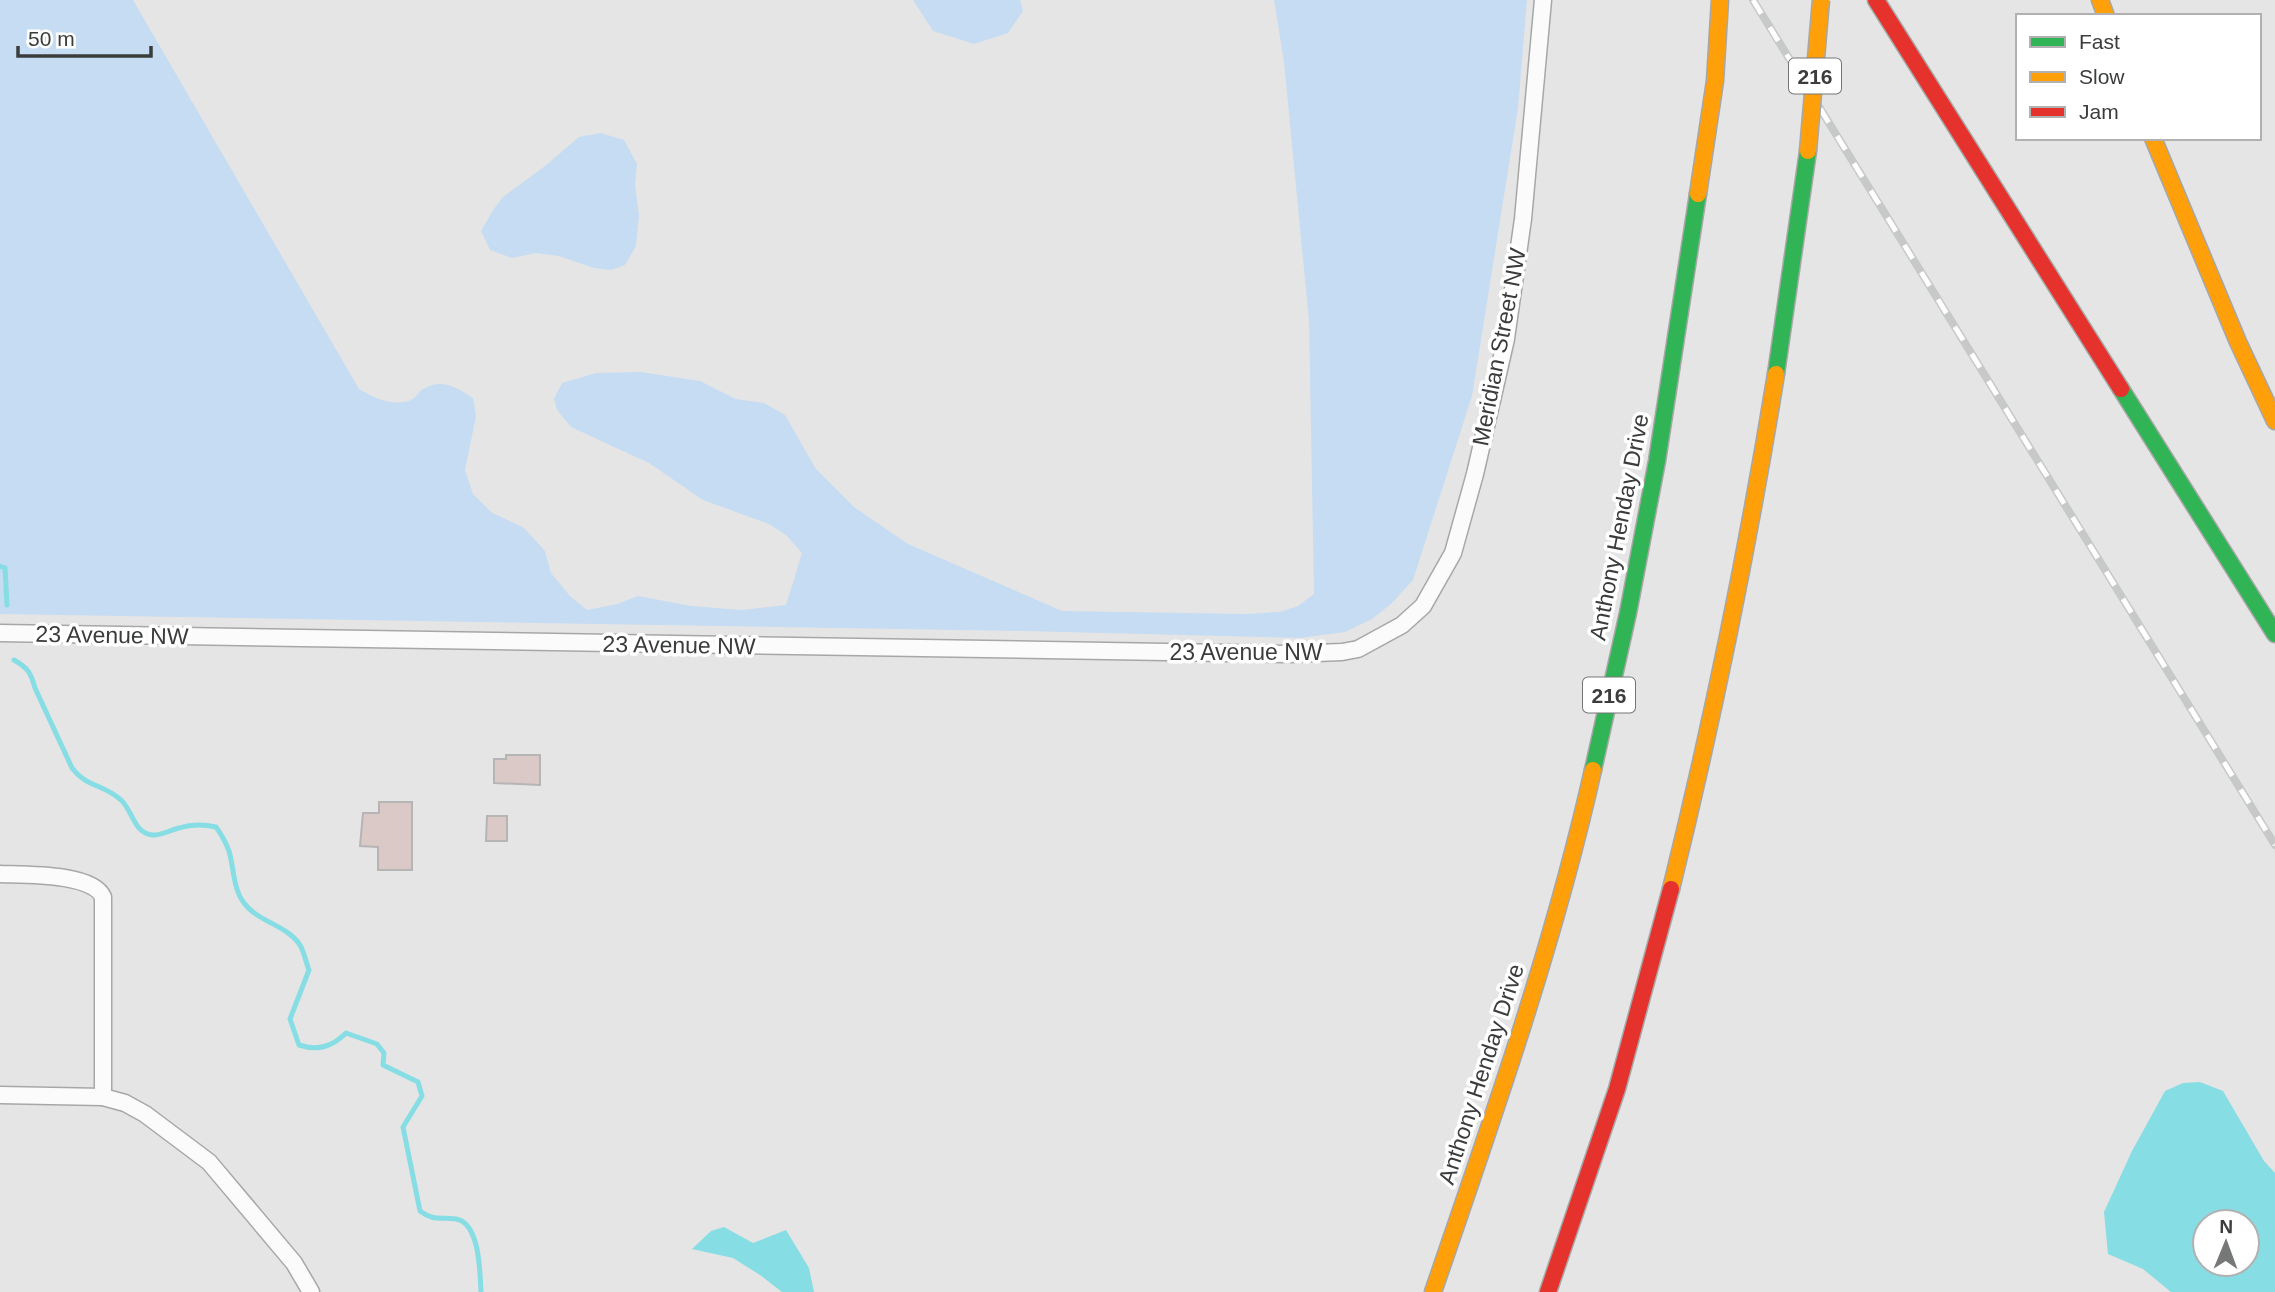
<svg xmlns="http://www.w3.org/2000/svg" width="2275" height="1292" font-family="Helvetica,sans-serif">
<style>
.green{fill:#c6dcf2}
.water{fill:#87dde4;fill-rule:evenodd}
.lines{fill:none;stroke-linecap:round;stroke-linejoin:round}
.stream{stroke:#87dde4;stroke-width:5}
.building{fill:#dbc9c7;stroke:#b5b5b5;stroke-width:2}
.street-casing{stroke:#a7a7a7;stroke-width:19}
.fast-casing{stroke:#a7a7a7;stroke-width:19}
.slow-casing{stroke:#a7a7a7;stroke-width:19}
.jam-casing{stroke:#a7a7a7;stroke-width:19}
.street{stroke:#fbfbfb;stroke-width:16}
.fast{stroke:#30b455;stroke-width:16}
.slow{stroke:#ff9f0a;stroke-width:16}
.jam{stroke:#e5322d;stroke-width:16}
.rail-casing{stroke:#c7c8c8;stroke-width:8}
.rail{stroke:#fff;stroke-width:5;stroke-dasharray:16;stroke-linecap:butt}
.slow-bridge-casing{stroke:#a7a7a7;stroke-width:19;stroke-linecap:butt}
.slow-bridge{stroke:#ff9f0a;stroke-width:16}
.labels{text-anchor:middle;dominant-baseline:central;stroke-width:7;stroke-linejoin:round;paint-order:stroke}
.shield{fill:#fff;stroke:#767676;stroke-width:2}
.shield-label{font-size:21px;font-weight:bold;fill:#3b3c3c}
.street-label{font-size:23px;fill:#3b3c3c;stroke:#fff}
</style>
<rect width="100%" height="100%" fill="#e5e5e5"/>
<!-- green -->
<g class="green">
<path d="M0 0H133L359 389C375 398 392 407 411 400 416 398 418 392 423 389 442 378 456 387 473 398L476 416 465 470 473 494 491 512 524 528 545 551 551 573 570 596 587 610 617 604 638 596 691 606 742 610 786 605 802 553 786 535 769 524 703 500 649 463 571 427 557 410 554 399 562 383 596 373 641 372 700 381 736 399 764 403 785 415 816 469 854 507 908 544 1062 611 1246 614 1280 612 1298 606 1314 594 1309 321 1284 62 1274 0H1527L1518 108 1472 396 1413 580 1391 604 1372 619 1345 632 1300 638 1024 631 0 614Z"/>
<polygon points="913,0 1020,0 1023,11 1008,33 974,44 933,31"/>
<polygon points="601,133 624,140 637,164 635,185 639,215 636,246 625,265 611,270 594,268 559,256 536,253 512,258 490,250 481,231 493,210 503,197 545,166 579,137"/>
</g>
<!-- water -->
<g class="water">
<path d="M2200 1082 2223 1091 2264 1161 2275 1173V1292H2171L2143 1269 2108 1254 2104 1212 2132 1151 2165 1091 2183 1083ZM2205 1222H2247V1264H2205Z"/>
<polygon points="724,1227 753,1243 786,1230 809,1268 814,1292 782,1292 760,1275 733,1258 692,1249 711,1231"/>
</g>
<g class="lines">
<!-- stream -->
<g class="stream">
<polyline points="0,566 5,568 7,605"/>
<path d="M14 660C28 668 31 673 35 688L72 768C86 787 104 784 121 800 133 811 133 832 152 835 161 836 170 830 179 828 191 824 203 824 216 827 221 834 226 843 229 851 234 868 233 889 244 903 258 922 287 925 300 945 304 952 306 962 309 970L290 1019 299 1045C318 1051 332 1047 346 1033L377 1044 384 1053 383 1065 418 1082 422 1096 403 1127 420 1211C433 1221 440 1217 456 1219 480 1223 480 1273 481 1292"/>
</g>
</g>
<!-- building -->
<g class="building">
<polygon points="506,755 540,755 540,785 494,783 494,759 506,759"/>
<polygon points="379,802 412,802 412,870 378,870 378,847 360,846 363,813 379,813"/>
<polygon points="487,816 507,816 507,841 486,841"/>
</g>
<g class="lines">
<!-- street casing -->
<g class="street-casing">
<g id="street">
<polyline points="0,633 1289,654 1342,652 1358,649 1402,625 1423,606 1453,553 1475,474 1506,339 1523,219 1543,0"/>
<path d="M0 874C25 875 92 873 103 897V1097"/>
<polyline points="0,1095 103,1097 125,1103 145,1114 209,1162 294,1263 311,1292"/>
</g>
</g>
<!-- fast casing -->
<g class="fast-casing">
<g id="fast">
<polyline points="1776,374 1808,151"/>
<polyline points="2121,389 2275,634"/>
<polyline points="1593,770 1628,613 1657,461 1698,194"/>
</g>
</g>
<!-- slow casing -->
<g class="slow-casing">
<g id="slow">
<polyline points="2100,0 2106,16"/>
<polyline points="2153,138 2238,342 2275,421"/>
<polyline points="1698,194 1715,81 1720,0"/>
<path d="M1671 889C1713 719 1748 547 1776 374"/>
<path d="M1433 1292C1492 1120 1553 948 1593 770"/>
</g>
</g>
<!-- jam casing -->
<g class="jam-casing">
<g id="jam">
<polyline points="1876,0 2121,389"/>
<polyline points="1548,1292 1617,1089 1671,889"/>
</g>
</g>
<!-- street -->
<use href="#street" class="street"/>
<!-- fast -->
<use href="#fast" class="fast"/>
<!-- slow -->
<use href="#slow" class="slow"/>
<!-- jam -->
<use href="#jam" class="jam"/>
<!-- rail casing -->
<g class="rail-casing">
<polyline id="rail" points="1753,0 2275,845"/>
</g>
<!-- rail -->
<use href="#rail" class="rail"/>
<!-- slow-bridge casing -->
<g class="slow-bridge-casing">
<polyline id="slow-bridge" points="1808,151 1821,0"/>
</g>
<!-- slow-bridge -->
<use href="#slow-bridge" class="slow-bridge"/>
</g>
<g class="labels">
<!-- shield labels -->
<g class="shield">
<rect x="1789" y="58.5" width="52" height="35" rx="5"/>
<rect x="1583" y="677.5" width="52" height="35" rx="5"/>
</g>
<g class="shield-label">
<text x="1815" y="76">216</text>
<text x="1609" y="695">216</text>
</g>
<!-- street labels -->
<g class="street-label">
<text transform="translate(1499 347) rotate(-79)">Meridian Street NW</text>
<text transform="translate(1619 527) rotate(-79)">Anthony Henday Drive</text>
<text transform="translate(112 635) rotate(1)">23 Avenue NW</text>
<text transform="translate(679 645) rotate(1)">23 Avenue NW</text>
<text x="1246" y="652">23 Avenue NW</text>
<text transform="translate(1481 1074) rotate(-72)">Anthony Henday Drive</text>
</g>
</g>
<!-- legend -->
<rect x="2016" y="14" width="245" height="126" fill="#ffffff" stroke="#b1b1b1" stroke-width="2"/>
<rect x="2030" y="37" width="35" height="10" fill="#30b455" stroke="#b1b1b1" stroke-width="2"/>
<text x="2079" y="49" font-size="21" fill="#3b3c3c">Fast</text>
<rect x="2030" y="72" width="35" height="10" fill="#ff9f0a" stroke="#b1b1b1" stroke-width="2"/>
<text x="2079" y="84" font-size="21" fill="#3b3c3c">Slow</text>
<rect x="2030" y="107" width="35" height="10" fill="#e5322d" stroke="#b1b1b1" stroke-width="2"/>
<text x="2079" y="119" font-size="21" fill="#3b3c3c">Jam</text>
<!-- north arrow -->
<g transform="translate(2226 1243) rotate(1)"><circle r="33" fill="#ffffff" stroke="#b1b1b1" stroke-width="2"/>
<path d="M0-5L12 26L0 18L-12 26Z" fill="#767777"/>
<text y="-10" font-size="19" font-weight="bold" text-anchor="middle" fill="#3b3c3c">N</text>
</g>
<!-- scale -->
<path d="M18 46v10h133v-10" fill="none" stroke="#3b3c3c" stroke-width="3.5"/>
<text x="28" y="46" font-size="21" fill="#3b3c3c" stroke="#ffffff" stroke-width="5" paint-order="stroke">50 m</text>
</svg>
